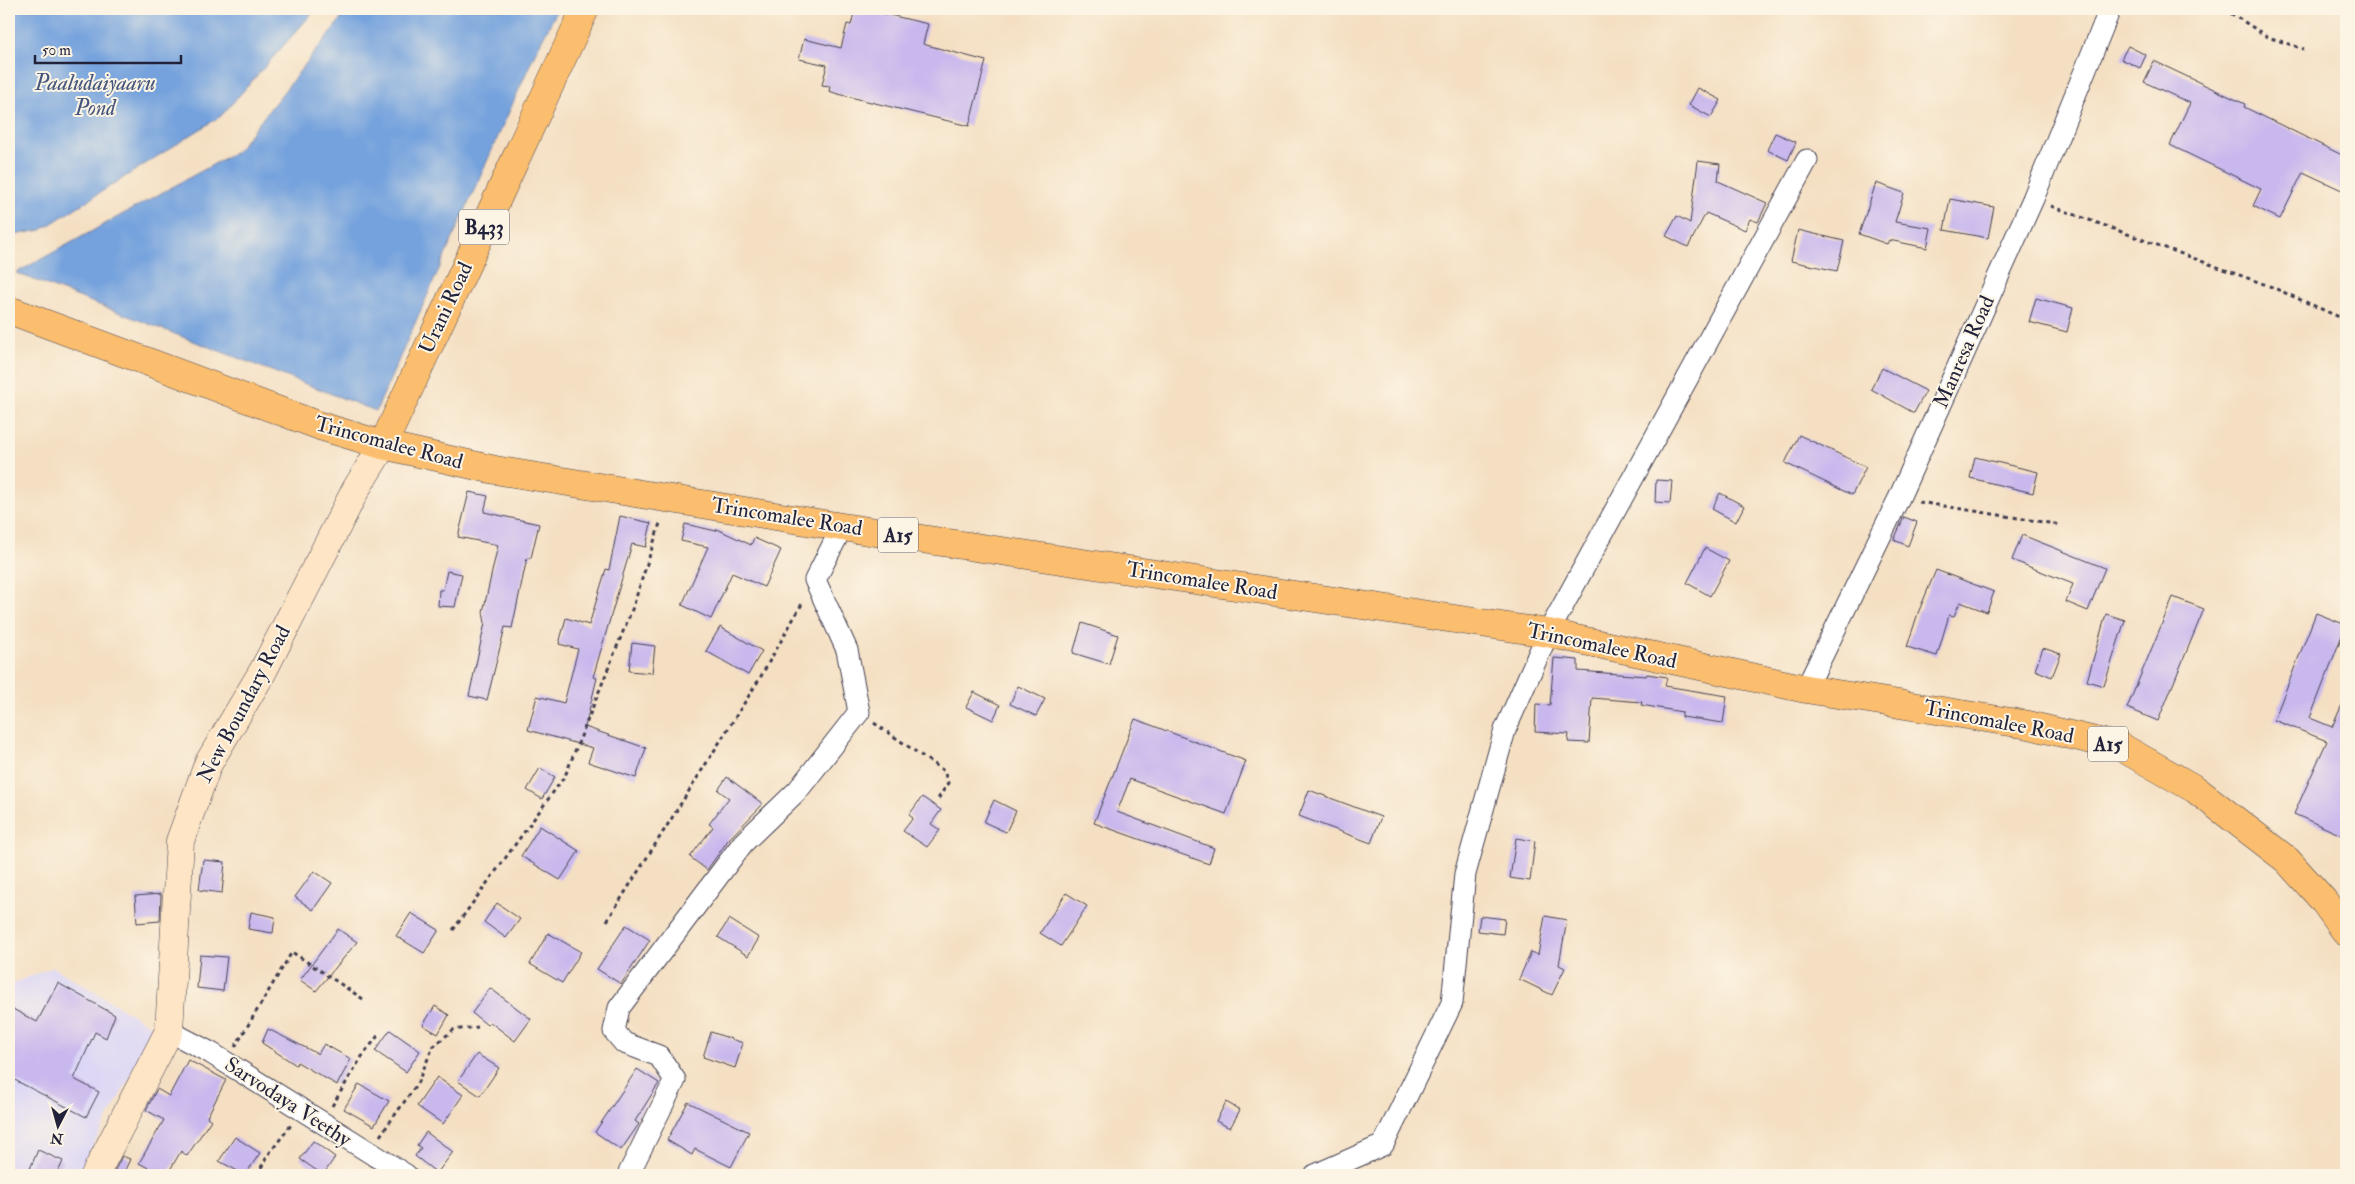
<svg xmlns="http://www.w3.org/2000/svg" width="2355" height="1184" font-family="'IM FELL Double Pica',serif">
<style>
.built{fill:#dcd6f6}
.water{fill:#74a2dd;stroke:#4b628c}
.building{fill:#c9b8ed}
.lines{fill:none;stroke-linecap:round;stroke-linejoin:round}
.minor-casing{stroke:#423e4f;stroke-width:23}
.secondary-casing{stroke:#423e4f;stroke-width:29}
.primary-casing{stroke:#423e4f;stroke-width:29}
.trunk-casing{stroke:#423e4f;stroke-width:29}
.path{stroke:#423e4f;stroke-width:3;stroke-dasharray:4 4;stroke-linecap:butt}
.minor{stroke:#fff;stroke-width:21}
.secondary{stroke:#fde5c5;stroke-width:28}
.primary{stroke:#fbbe6e;stroke-width:28}
.trunk{stroke:#fbbe6e;stroke-width:28}
.labels{text-anchor:middle;dominant-baseline:central;stroke-width:4;stroke-linejoin:round;paint-order:stroke}
.shield{fill:#fcf5e5;stroke:#63616e;stroke-width:1}
.shield-label{font-size:20px;font-weight:bold;fill:#22223b}
.street-label{font-size:21px;fill:#22223b;stroke:#fcf5e5}
.water-label{font-size:22px;font-style:italic;fill:#43557c;stroke:#fcf5e5}
</style>
<rect width="100%" height="100%" fill="#fcf5e5"/>
<filter id="ink" filterUnits="userSpaceOnUse"><feTurbulence type="fractalNoise" baseFrequency=".02" numOctaves="2"/><feDisplacementMap in="SourceGraphic" scale="10" xChannelSelector="R" yChannelSelector="G"/><feConvolveMatrix kernelMatrix="1 2 1 2 8 2 1 2 1" color-interpolation-filters="sRGB"/></filter>
<filter id="wash" filterUnits="userSpaceOnUse"><feTurbulence type="fractalNoise" baseFrequency=".0096" numOctaves="4" result="noise"/><feDisplacementMap in="SourceGraphic" scale="20" xChannelSelector="R" yChannelSelector="G"/><feGaussianBlur stdDeviation="1.12" result="paint"/><feColorMatrix in="noise" values="0 0 0 0 0 0 0 0 0 0 0 0 0 0 0 0 0 1.4 0 .05"/><feComposite in="paint" operator="in"/></filter>
<g filter="url(#wash)">
<rect width="100%" height="100%" fill="#f4dfc2"/>
<!-- built -->
<polygon class="built" points="53,967 156,1029 77,1175 9,1175 9,985"/>
<!-- water -->
<g class="water">
<polygon points="9,9 316,9 221,116 41,230 9,236"/>
<polygon points="347,9 558,9 536,51 376,411 16,273 236,152 341,19"/>
</g>
<g id="blocks">
<!-- building -->
<g class="building">
<polygon points="855,9 864,9 928,24 923,44 986,61 969,126 838,94 829,91 830,86 822,85 827,65 799,59 804,39 841,48 847,24 851,25"/>
<polygon points="2128,46 2146,55 2140,68 2121,59"/>
<polygon points="2154,61 2245,104 2244,107 2346,157 2346,192 2303,172 2280,219 2253,206 2261,189 2170,145 2190,103 2144,82"/>
<polygon points="1698,88 1721,100 1711,117 1689,105"/>
<polygon points="1775,133 1796,142 1788,160 1767,150"/>
<polygon points="1698,161 1720,164 1718,181 1767,203 1758,222 1750,219 1745,230 1706,213 1688,247 1666,236 1677,216 1690,223"/>
<polygon points="1876,183 1904,193 1895,222 1931,228 1927,248 1889,240 1887,244 1859,234"/>
<polygon points="1950,199 1994,207 1988,238 1944,230"/>
<polygon points="1798,230 1844,241 1837,271 1791,261"/>
<polygon points="2036,298 2073,308 2067,332 2029,322"/>
<polygon points="1882,368 1926,391 1914,413 1871,389"/>
<polygon points="1799,435 1866,467 1852,495 1785,463"/>
<polygon points="1975,457 2038,472 2033,493 1970,478"/>
<polygon points="1656,480 1672,481 1670,503 1655,502"/>
<polygon points="469,492 488,496 484,512 539,524 531,558 527,558 512,628 505,627 487,700 469,696 485,623 483,612 498,545 458,537"/>
<polygon points="1720,493 1744,506 1736,522 1712,509"/>
<polygon points="620,516 651,523 646,547 632,544 593,677 597,678 585,727 646,748 636,778 588,762 593,748 528,730 537,696 564,703 578,649 559,644 566,618 589,625 606,569 609,570"/>
<polygon points="1904,517 1917,522 1908,546 1894,540"/>
<polygon points="685,524 716,531 717,529 751,545 754,538 781,550 764,587 732,573 711,619 682,605 708,547 681,541"/>
<polygon points="2022,535 2105,568 2088,611 2066,602 2073,584 2012,560"/>
<polygon points="1705,548 1729,561 1710,596 1687,583"/>
<polygon points="1936,570 1994,592 1987,612 1960,602 1954,616 1949,615 1937,656 1907,647 1918,613"/>
<polygon points="447,571 462,574 455,607 438,606 439,590 443,590"/>
<polygon points="2173,597 2204,609 2158,721 2127,708"/>
<polygon points="2316,613 2346,625 2310,718 2332,727 2346,696 2346,837 2294,814 2327,741 2274,720"/>
<polygon points="2106,614 2125,620 2104,686 2087,681"/>
<polygon points="1082,623 1118,635 1109,664 1073,653"/>
<polygon points="720,627 762,651 748,675 706,651"/>
<polygon points="632,643 655,646 652,673 629,671"/>
<polygon points="2043,648 2061,654 2052,677 2035,670"/>
<polygon points="1554,658 1578,660 1578,671 1646,676 1647,674 1667,677 1665,686 1727,696 1723,723 1682,717 1682,712 1641,705 1642,702 1592,698 1589,743 1568,742 1569,734 1535,732 1536,704 1550,705"/>
<polygon points="1018,686 1045,699 1036,716 1010,704"/>
<polygon points="974,692 1000,705 993,720 966,707"/>
<polygon points="1135,719 1246,761 1226,814 1130,779 1117,812 1214,848 1209,864 1094,823"/>
<polygon points="540,768 555,777 542,799 527,790"/>
<polygon points="727,777 763,804 729,839 707,870 690,857 713,827 709,824 729,798 718,790"/>
<polygon points="1309,790 1381,817 1371,843 1299,816"/>
<polygon points="922,797 941,810 931,824 940,830 927,847 903,831 913,818 909,815"/>
<polygon points="994,800 1016,811 1006,832 984,822"/>
<polygon points="540,826 579,851 560,880 521,856"/>
<polygon points="1516,838 1535,841 1530,881 1510,878"/>
<polygon points="203,860 225,862 222,893 199,890"/>
<polygon points="314,871 332,883 313,910 295,897"/>
<polygon points="1066,893 1087,906 1061,946 1040,933"/>
<polygon points="161,894 160,921 137,923 135,896"/>
<polygon points="497,903 520,919 506,938 484,922"/>
<polygon points="251,912 275,917 273,933 248,929"/>
<polygon points="411,913 439,930 424,953 396,936"/>
<polygon points="1480,916 1505,919 1503,934 1478,931"/>
<polygon points="1545,916 1567,920 1559,965 1565,968 1552,995 1519,979 1531,952 1538,955"/>
<polygon points="729,919 759,938 748,956 718,937"/>
<polygon points="626,925 650,940 621,984 597,969"/>
<polygon points="338,929 357,942 316,991 300,980"/>
<polygon points="548,933 581,952 562,983 530,964"/>
<polygon points="200,955 227,957 223,991 197,988"/>
<polygon points="58,983 115,1015 106,1038 95,1032 74,1079 99,1092 86,1117 9,1077 9,1007 37,1022"/>
<polygon points="490,988 531,1019 515,1041 490,1022 487,1025 472,1013"/>
<polygon points="435,1006 449,1015 438,1034 423,1025"/>
<polygon points="268,1029 318,1054 324,1044 351,1059 337,1085 297,1062 296,1065 262,1043"/>
<polygon points="390,1030 420,1051 406,1072 375,1051"/>
<polygon points="711,1032 743,1043 735,1068 703,1057"/>
<polygon points="477,1054 499,1068 480,1096 458,1081"/>
<polygon points="188,1060 226,1080 207,1117 211,1120 187,1156 181,1151 167,1175 161,1175 139,1163 164,1120 146,1110 157,1089 169,1096"/>
<polygon points="637,1069 659,1083 635,1121 639,1124 621,1150 595,1132"/>
<polygon points="437,1077 463,1095 443,1124 417,1106"/>
<polygon points="359,1084 389,1101 374,1126 344,1109"/>
<polygon points="688,1102 749,1132 731,1167 695,1149 692,1155 667,1140"/>
<polygon points="1226,1102 1240,1110 1230,1128 1216,1121"/>
<polygon points="426,1132 453,1152 437,1173 415,1156 421,1148 417,1145"/>
<polygon points="235,1137 260,1153 245,1175 219,1161"/>
<polygon points="313,1141 335,1157 323,1175 300,1159"/>
<polygon points="38,1150 63,1161 57,1175 39,1175 29,1171"/>
<polygon points="122,1156 130,1159 123,1175 115,1175 113,1174"/>
</g>
</g>
</g>
<g filter="url(#ink)">
<use href="#blocks" fill-opacity="0" stroke="#423e4f" stroke-width="1"/>
<g class="lines">
<!-- minor casing -->
<g class="minor-casing">
<g id="minor">
<polyline points="1806,689 1899,498 2033,199 2110,9"/>
<polyline points="169,1031 211,1053 406,1175"/>
<polyline points="628,1175 675,1080 659,1056 624,1043 614,1031 619,1008 743,843 798,790 859,712 847,650 815,580 842,527"/>
<polyline points="1315,1175 1383,1145 1452,1003 1465,874 1505,730 1548,633 1807,160"/>
</g>
</g>
<!-- secondary casing -->
<g class="secondary-casing">
<polyline id="secondary" points="95,1175 169,1031 180,841 208,764 263,671 356,489 383,445"/>
</g>
<!-- primary casing -->
<g class="primary-casing">
<polyline id="primary" points="383,445 585,9"/>
</g>
<!-- trunk casing -->
<g class="trunk-casing">
<polyline id="trunk" points="9,310 320,426 383,445 495,470 842,527 1548,633 1806,689 2029,725 2121,747 2195,789 2287,860 2323,900 2346,932"/>
</g>
<!-- path -->
<g class="path">
<polyline points="2224,9 2268,37 2304,49"/>
<polyline points="2051,206 2272,287 2346,320"/>
<polyline points="1919,502 2061,525"/>
<polyline points="874,723 944,771 948,783 938,799"/>
<polyline points="607,921 760,678 803,602"/>
<polyline points="453,930 565,776 633,607 661,520"/>
<polyline points="235,1047 292,952 363,999"/>
<polyline points="332,1106 361,1058 380,1033"/>
<polyline points="380,1136 417,1084 433,1047 453,1030 478,1027"/>
<polyline points="257,1175 268,1155 291,1125"/>
</g>
<!-- minor -->
<use href="#minor" class="minor"/>
<!-- secondary -->
<use href="#secondary" class="secondary"/>
<!-- primary -->
<use href="#primary" class="primary"/>
<!-- trunk -->
<use href="#trunk" class="trunk"/>
</g>
</g>
<g class="labels">
<!-- shield labels -->
<g class="shield">
<rect x="459" y="209.5" width="50" height="35" rx="4"/>
<rect x="878" y="517.5" width="40" height="35" rx="4"/>
<rect x="2088" y="726.5" width="40" height="35" rx="4"/>
</g>
<g class="shield-label">
<text x="484" y="227">B433</text>
<text x="898" y="535">A15</text>
<text x="2108" y="744">A15</text>
</g>
<!-- street labels -->
<g class="street-label">
<text transform="translate(446 308) rotate(-65)">Urani Road</text>
<text transform="translate(1964 352) rotate(-66)">Manresa Road</text>
<text transform="translate(389 443) rotate(15)">Trincomalee Road</text>
<text transform="translate(787 517) rotate(9)">Trincomalee Road</text>
<text transform="translate(1202 581) rotate(9)">Trincomalee Road</text>
<text transform="translate(1602 646) rotate(12)">Trincomalee Road</text>
<text transform="translate(244 704) rotate(-62)">New Boundary Road</text>
<text transform="translate(1999 722) rotate(11)">Trincomalee Road</text>
<text transform="translate(288 1102) rotate(33)">Sarvodaya Veethy</text>
</g>
<!-- water labels -->
<g class="water-label">
<text x="95" y="83">Paaludaiyaaru<tspan x="95" dy="25">Pond</tspan></text>
</g>
</g>
<!-- margin -->
<rect width="2355" height="1184" fill="none" stroke="#fcf5e5" stroke-width="30"/>
<!-- north arrow -->
<g transform="translate(58 1126) rotate(186)" stroke="#fcf5e5" stroke-width="4" paint-order="stroke">
<path d="M0-4L9 19L0 12L-9 19Z" fill="#22223b"/>
<text y="-8" font-size="14" font-weight="bold" text-anchor="middle" fill="#22223b">N</text>
</g>
<!-- scale -->
<path d="M35 55v8h146v-8" fill="none" stroke="#22223b" stroke-width="2.5"/>
<text x="42" y="55" font-size="15" fill="#22223b" stroke="#fcf5e5" stroke-width="4" paint-order="stroke">50 m</text>
</svg>
